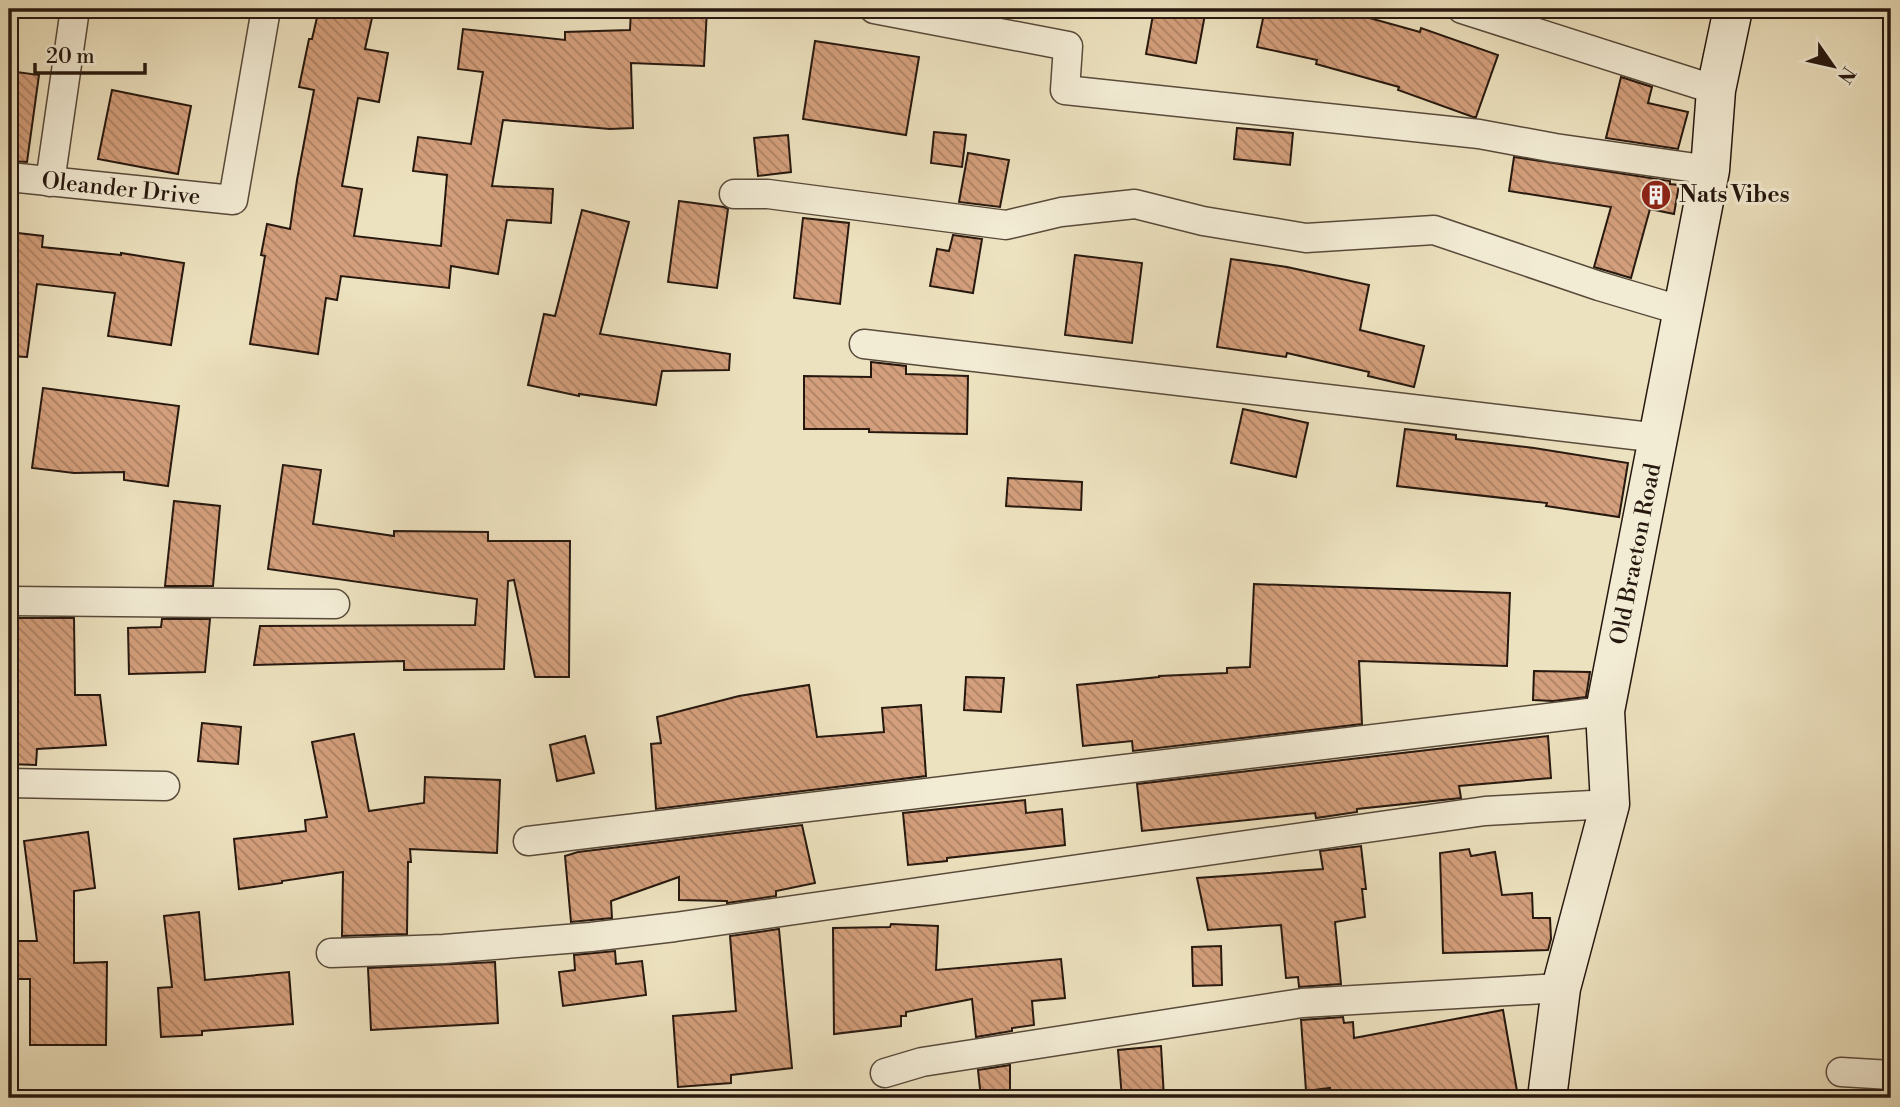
<svg xmlns="http://www.w3.org/2000/svg" width="1900" height="1107" font-family="'Libre Bodoni',serif">
<style>
.building{fill:url(#building-back-hatch);stroke:#27180f;stroke-width:2}
.lines{fill:none;stroke-linecap:round;stroke-linejoin:round}
.street-casing{stroke:#584a3b;stroke-width:31}
.secondary-casing{stroke:#27180f;stroke-width:41}
.street{stroke:#f3ecd5;stroke-width:28}
.secondary{stroke:#f3ecd5;stroke-width:38}
.labels{text-anchor:middle;dominant-baseline:central;stroke-width:6;stroke-linejoin:round;paint-order:stroke}
.street-label{font-size:23px;fill:#27180f;stroke:#f3ecd5}
.poi-label{font-size:23px;font-weight:bold;fill:#27180f;stroke:#f3ecd5;text-anchor:start}
</style>
<defs>
<pattern id="building-back-hatch" width="6" height="6" patternUnits="userSpaceOnUse" patternTransform="scale(1.75)"><rect width="6" height="6" fill="#d49f7c"/><path d="M-1 5l2 2M0 0l6 6M5-1l2 2" fill="none" stroke="#ac8164"/></pattern>
</defs>
<rect width="100%" height="100%" fill="#ede2bf"/>
<filter id="stains"><feTurbulence type="fractalNoise" baseFrequency=".00286" numOctaves="4"/><feColorMatrix values="0 0 0 0 .2 0 0 0 0 .09 0 0 0 0 .02 0 0 0 .5 -.17"/></filter>
<radialGradient id="worn" r=".72"><stop offset=".6" stop-color="#630" stop-opacity="0"/><stop offset="1" stop-color="#630" stop-opacity=".3"/></radialGradient>
<!-- building -->
<g class="building">
<polygon points="319,9 374,9 365,49 388,53 379,102 358,98 342,186 362,189 354,236 441,246 447,175 413,171 418,137 471,144 483,72 458,69 463,29 565,40 565,32 630,30 631,9 707,9 704,66 631,63 633,128 610,129 503,120 492,186 553,189 551,223 507,220 498,274 451,266 449,288 341,276 337,300 326,298 318,354 250,344 265,256 261,255 267,224 290,229 297,180 314,90 299,87 309,39 312,39"/>
<polygon points="1154,9 1206,9 1196,63 1146,54"/>
<polygon points="1265,9 1337,9 1420,32 1421,28 1498,55 1476,117 1473,117 1398,90 1399,87 1316,64 1317,60 1257,47"/>
<polygon points="815,41 919,57 906,135 803,119"/>
<polygon points="9,71 39,75 27,162 9,161"/>
<polygon points="1621,77 1652,87 1648,103 1688,112 1678,149 1606,138"/>
<polygon points="112,90 191,106 178,174 98,159"/>
<polygon points="1237,128 1293,133 1290,165 1234,159"/>
<polygon points="934,132 966,135 962,167 931,163"/>
<polygon points="788,135 791,172 758,176 754,138"/>
<polygon points="968,153 1009,160 1000,207 959,202"/>
<polygon points="1514,157 1670,181 1670,184 1679,185 1674,214 1650,209 1631,278 1594,267 1611,207 1509,191"/>
<polygon points="679,201 724,207 728,209 717,288 668,282"/>
<polygon points="582,210 629,222 600,334 730,354 729,370 662,371 656,405 579,394 579,396 528,385 544,314 555,316"/>
<polygon points="803,218 849,223 840,304 794,298"/>
<polygon points="9,232 43,236 42,247 121,255 121,253 184,263 171,345 108,336 115,293 37,284 27,357 9,356"/>
<polygon points="953,235 982,239 973,293 930,286 937,249 949,251"/>
<polygon points="1075,255 1142,263 1132,343 1065,335"/>
<polygon points="1231,259 1287,267 1369,285 1360,330 1424,346 1414,387 1368,376 1369,372 1287,353 1286,357 1217,347"/>
<polygon points="871,362 906,366 906,374 968,376 967,434 869,432 869,429 804,429 804,376 871,377"/>
<polygon points="43,388 179,406 168,486 124,480 124,472 74,473 32,468"/>
<polygon points="1243,409 1308,423 1296,477 1231,463"/>
<polygon points="1405,429 1456,435 1456,439 1534,448 1628,463 1619,517 1546,506 1547,503 1397,486"/>
<polygon points="283,465 321,470 313,524 394,536 394,531 488,532 488,541 570,541 569,677 535,677 514,580 508,581 504,669 404,670 404,661 254,665 260,626 475,625 477,599 268,569"/>
<polygon points="1008,478 1082,482 1081,510 1006,506"/>
<polygon points="174,501 220,506 213,586 165,586"/>
<polygon points="1254,584 1510,593 1507,666 1359,661 1362,724 1133,751 1132,741 1083,746 1077,685 1159,677 1159,676 1227,673 1227,668 1250,667"/>
<polygon points="9,618 74,618 75,695 100,695 106,745 37,749 36,765 9,764"/>
<polygon points="162,619 210,619 205,672 129,674 128,628 161,627"/>
<polygon points="1534,671 1590,672 1586,697 1553,701 1533,700"/>
<polygon points="966,677 1004,678 1001,712 964,710"/>
<polygon points="809,685 817,737 884,732 882,708 921,705 926,776 656,809 651,744 661,743 657,717 739,696"/>
<polygon points="202,723 241,727 238,764 198,761"/>
<polygon points="354,734 369,811 424,803 425,777 500,780 497,853 410,849 411,862 408,862 407,934 342,936 343,872 282,881 282,883 239,889 234,839 306,831 305,820 327,817 312,742"/>
<polygon points="585,736 594,773 557,781 550,745"/>
<polygon points="1548,736 1551,778 1459,786 1461,798 1357,809 1357,812 1316,818 1315,813 1142,831 1137,784"/>
<polygon points="1025,800 1026,813 1062,809 1065,845 947,858 947,861 908,865 903,813"/>
<polygon points="802,825 815,883 776,891 776,896 727,903 727,901 679,900 679,877 611,901 612,918 571,922 565,856 578,852"/>
<polygon points="88,832 95,888 74,891 74,963 107,962 106,1045 30,1045 30,979 13,979 13,941 37,941 24,841"/>
<polygon points="1361,846 1366,889 1362,889 1365,917 1335,922 1341,984 1299,987 1298,977 1286,978 1281,925 1208,930 1197,878 1323,869 1320,851"/>
<polygon points="1469,849 1471,856 1495,852 1502,895 1532,893 1533,918 1550,918 1551,939 1548,950 1443,953 1440,853"/>
<polygon points="199,912 205,980 289,972 293,1024 202,1031 202,1035 161,1037 158,988 172,987 164,916"/>
<polygon points="891,924 938,926 936,970 1061,959 1065,998 1032,1001 1034,1025 1012,1028 1012,1031 976,1037 972,999 906,1012 906,1016 901,1016 901,1026 834,1034 833,928 890,927"/>
<polygon points="779,929 792,1068 731,1075 731,1083 678,1087 673,1016 736,1011 730,936"/>
<polygon points="1221,946 1222,985 1193,986 1192,947"/>
<polygon points="615,951 616,964 642,961 646,995 563,1006 559,972 575,970 574,955"/>
<polygon points="495,962 498,1023 371,1030 368,968"/>
<polygon points="1503,1010 1517,1091 1475,1098 1330,1098 1330,1088 1306,1091 1301,1020 1343,1017 1344,1023 1353,1022 1354,1038"/>
<polygon points="1161,1046 1164,1098 1122,1098 1118,1050"/>
<polygon points="1010,1065 1010,1098 981,1098 978,1070"/>
</g>
<g class="lines">
<!-- street casing -->
<g class="street-casing">
<g id="street">
<polyline points="874,9 1068,46 1065,90 1479,134 1555,148 1710,170"/>
<polyline points="1462,9 1716,90"/>
<polyline points="9,177 233,200 266,9"/>
<polyline points="50,182 75,9"/>
<polyline points="734,194 768,194 1006,225 1061,212 1135,204 1203,221 1306,238 1434,230 1599,286 1683,311"/>
<polyline points="864,344 1659,438"/>
<polyline points="9,601 335,604"/>
<polyline points="9,783 165,786"/>
<polyline points="528,841 1605,711"/>
<polyline points="331,953 444,949 591,937 675,927 1485,811 1610,804"/>
<polyline points="1841,1072 1891,1075"/>
<polyline points="885,1073 922,1062 1302,1003 1561,988"/>
</g>
</g>
<!-- secondary casing -->
<g class="secondary-casing">
<polyline id="secondary" points="1547,1098 1561,988 1610,804 1605,711 1710,170 1716,90 1733,9"/>
</g>
<!-- street -->
<use href="#street" class="street"/>
<!-- secondary -->
<use href="#secondary" class="secondary"/>
</g>
<!-- icons -->
<defs>
<g id="building-disc" transform="scale(1.575)"><circle r="9.5" fill="#8f2418" stroke="#f3ecd5"/><path d="M-4-6H4V6H1V3H-1V6H-4ZM-2.5-4.3h1.7v1.8h-1.7ZM.8-4.3h1.7v1.8H.8ZM-2.5-1h1.7V.8h-1.7ZM.8-1h1.7V.8H.8Z" fill="#fff"/></g>
</defs>
<g fill-rule="evenodd">
<use href="#building-disc" x="1656" y="195"/>
</g>
<g class="labels">
<!-- street labels -->
<g class="street-label">
<text transform="translate(121 189) rotate(6)">Oleander Drive</text>
<text transform="translate(1636 554) rotate(-79)">Old Braeton Road</text>
</g>
<!-- poi labels -->
<g class="poi-label">
<text x="1679" y="195">Nats Vibes</text>
</g>
</g>
<!-- margin -->
<rect width="1900" height="1107" fill="none" stroke="#ede2bf" stroke-width="35"/>
<rect x="10" y="10" width="1879" height="1086" fill="none" stroke="#27180f" stroke-width="3.5"/>
<rect x="18" y="18" width="1865" height="1072" fill="none" stroke="#27180f" stroke-width="2"/>
<!-- north arrow -->
<g transform="translate(1833 66) rotate(124)" stroke="#f3ecd5" stroke-width="5" paint-order="stroke">
<path d="M0-5L12 26L0 18L-12 26Z" fill="#27180f"/>
<text y="-10" font-size="19" font-weight="bold" text-anchor="middle" fill="#27180f">N</text>
</g>
<!-- scale -->
<path d="M35 63v10h110v-10" fill="none" stroke="#27180f" stroke-width="3.5"/>
<text x="46" y="63" font-size="21" fill="#27180f" stroke="#f3ecd5" stroke-width="5" paint-order="stroke">20 m</text>
<rect width="100%" height="100%" filter="url(#stains)"/>
<rect width="100%" height="100%" fill="url(#worn)"/>
</svg>
